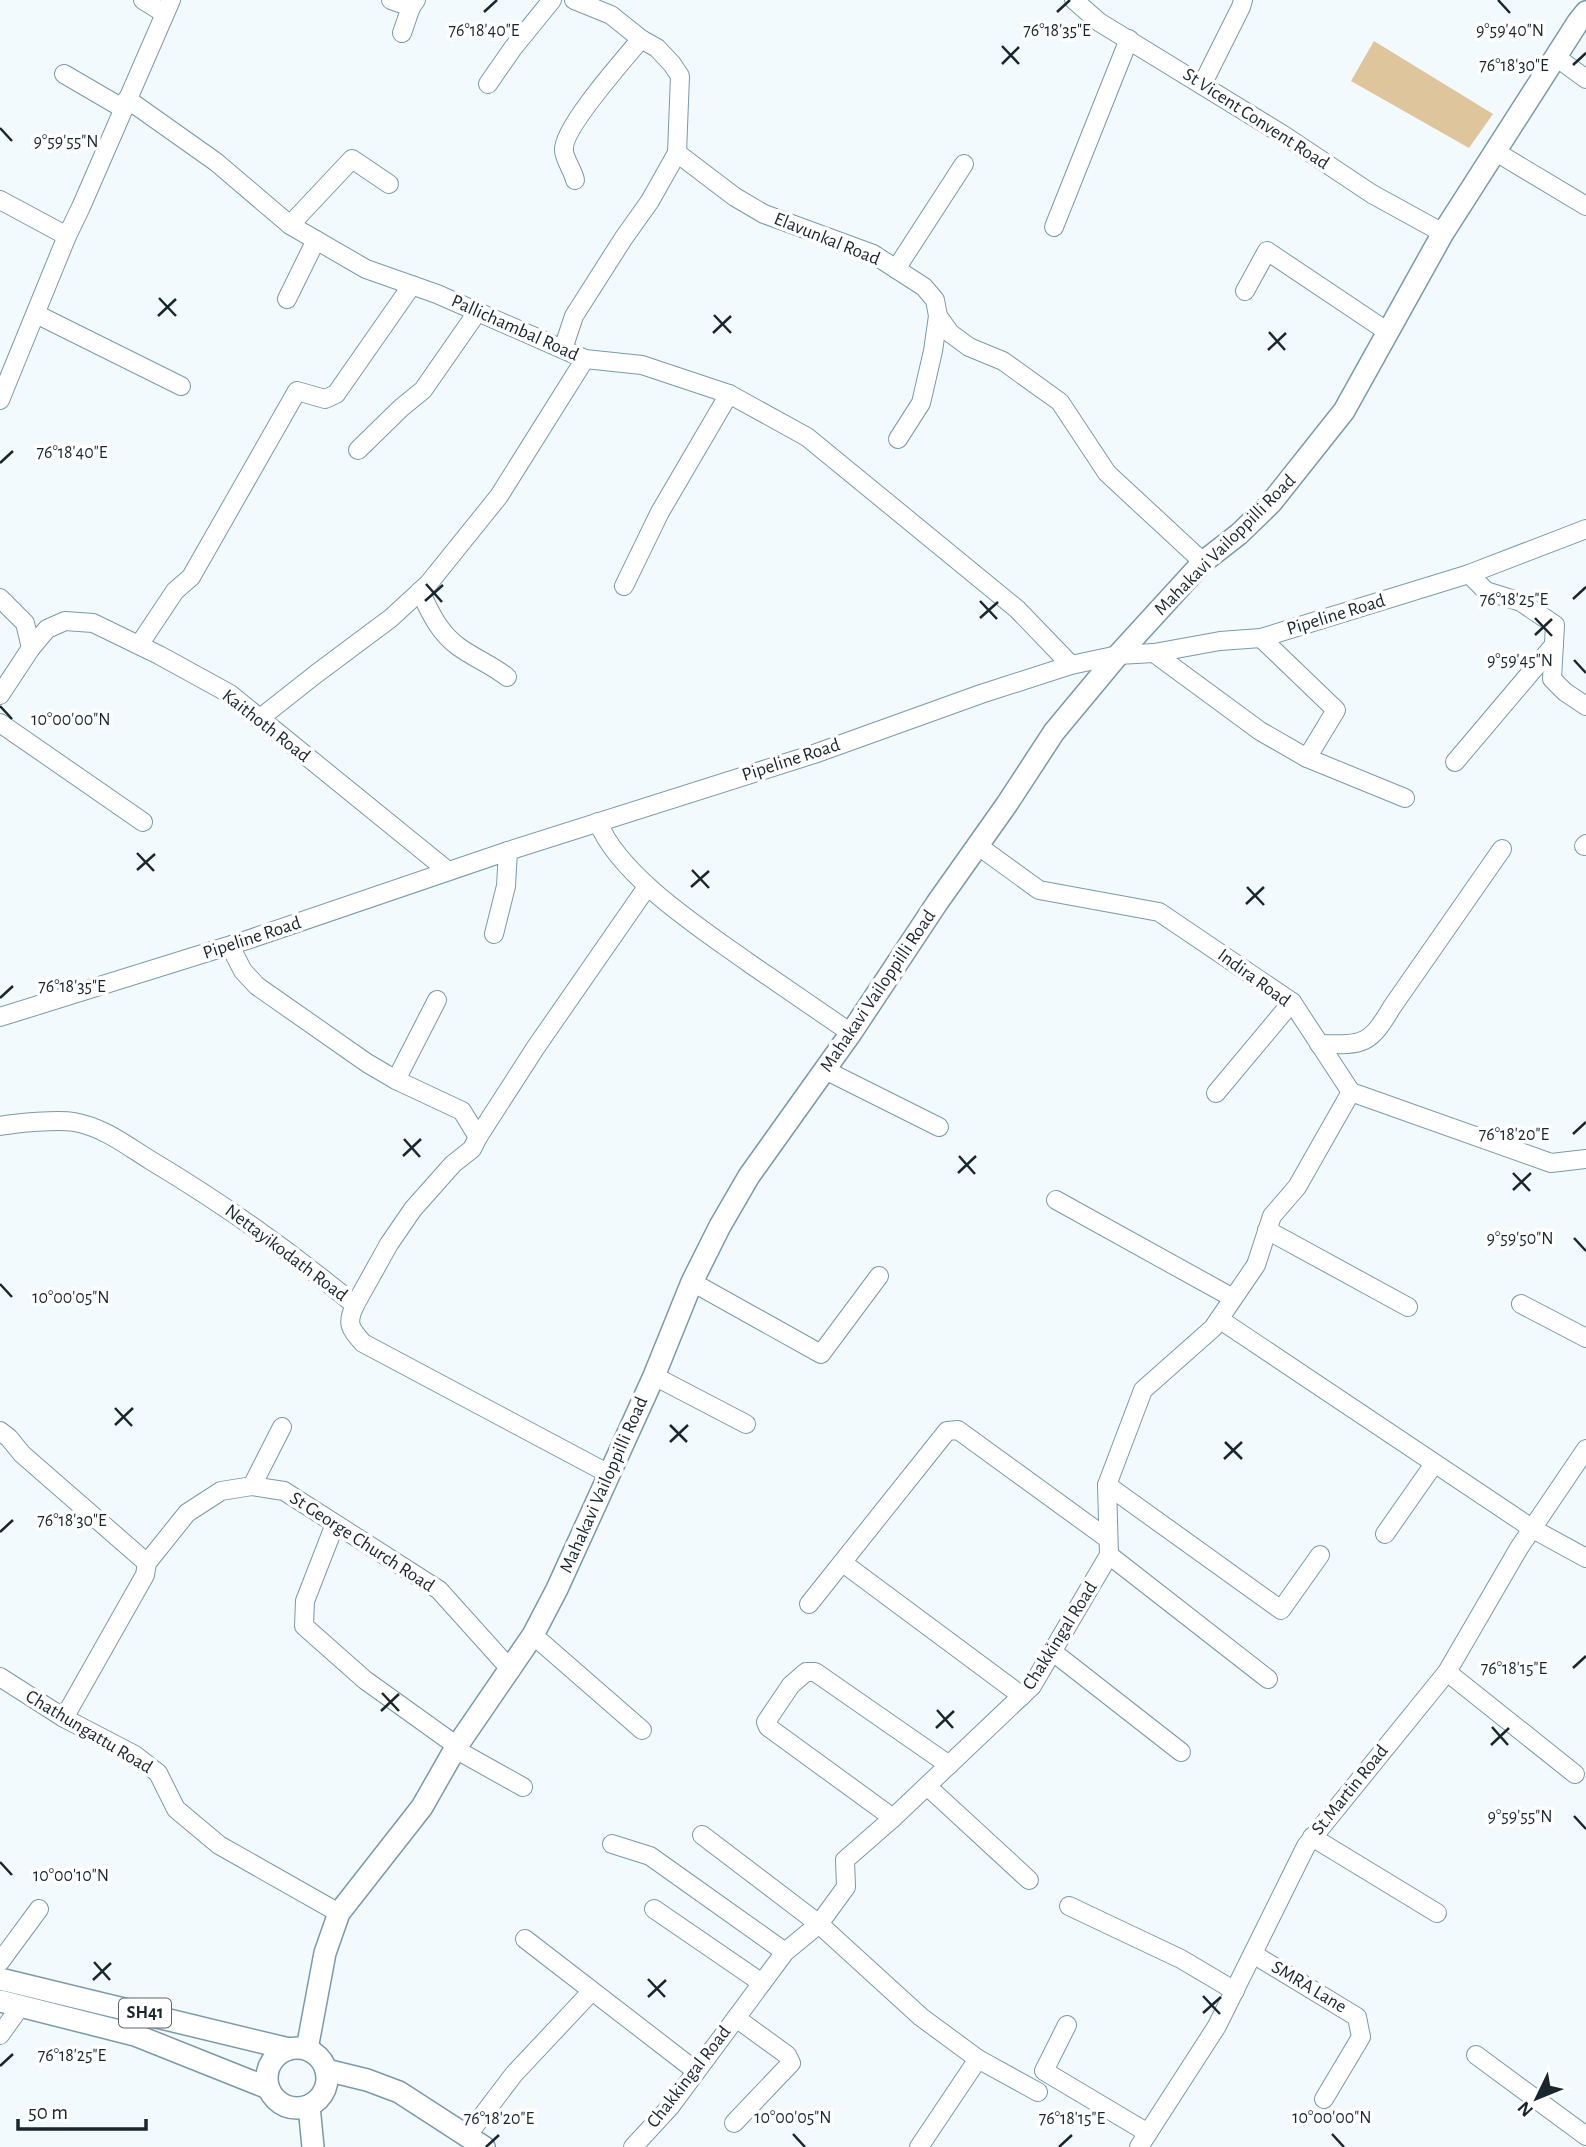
<svg xmlns="http://www.w3.org/2000/svg" width="1586" height="2147" font-family="'Alegreya Sans',sans-serif">
<style>
.green{fill:#dfc59c}
.lines{fill:none;stroke-linecap:round;stroke-linejoin:round}
.minor-casing{stroke:#799aac;stroke-width:20}
.major-casing{stroke:#799aac;stroke-width:24}
.minor{stroke:#fff;stroke-width:18}
.major{stroke:#fff;stroke-width:21}
.ticks{fill:none;stroke:#19262e;stroke-width:2.5}
.labels{text-anchor:middle;dominant-baseline:central;stroke-width:7;stroke-linejoin:round;paint-order:stroke}
.shield{fill:#fff;stroke:#5e676d;stroke-width:2}
.shield-label{font-size:18px;font-weight:bold;fill:#19262e}
.street-label{font-size:19px;fill:#19262e;stroke:#fff}
.ticks-label{font-size:18px;text-anchor:middle;fill:#19262e;stroke:#fff;stroke-width:7;stroke-linejoin:round;paint-order:stroke}
</style>
<rect width="100%" height="100%" fill="#f3fafe"/>
<!-- green -->
<polygon class="green" points="1374,41 1493,114 1469,148 1351,81"/>
<g class="lines">
<!-- minor casing -->
<g class="minor-casing">
<g id="minor">
<polyline points="143,0 164,13"/>
<polyline points="391,0 411,7 416,0"/>
<polyline points="574,0 611,15 641,39 657,48 672,64 680,76 677,153 735,197 764,214 873,254 924,287 935,300 938,316 950,333 969,347 1003,361 1060,402 1107,473 1203,562"/>
<polyline points="1074,0 1099,22 1285,136 1372,194 1443,233"/>
<polyline points="402,33 411,7"/>
<polyline points="1556,57 1586,79"/>
<polyline points="64,74 124,109"/>
<polyline points="488,84 513,48 552,0"/>
<polyline points="1202,85 1241,7 1243,0"/>
<polyline points="127,99 216,162 290,225 366,269 437,294 585,359 642,365 729,394 807,437 1017,609 1071,665"/>
<polyline points="1496,152 1586,206"/>
<path d="M575 180C573 170 564 159 564 150 562 129 625 58 641 39"/>
<polyline points="0,200 67,236"/>
<polyline points="290,225 352,159 389,184"/>
<polyline points="1054,227 1129,39"/>
<polyline points="896,269 964,164"/>
<polyline points="1245,291 1267,251 1388,332"/>
<polyline points="287,299 316,240"/>
<polyline points="36,314 181,386"/>
<polyline points="563,349 574,316 623,239 650,201 677,153"/>
<polyline points="0,400 67,236 81,207 171,0"/>
<polyline points="898,439 921,403 933,351 938,316"/>
<polyline points="358,450 401,408 423,390 478,311"/>
<polyline points="1469,574 1486,591 1521,602 1555,625 1552,679 1565,692 1586,706"/>
<polyline points="624,586 660,512 729,394"/>
<path d="M420 591C430 612 439 633 459 647 474 658 492 665 507 677"/>
<polyline points="0,598 25,623 31,648 0,695"/>
<polyline points="1261,638 1336,710 1307,758 1405,798"/>
<polyline points="139,645 175,591 191,577 297,391 325,399 336,394 412,285"/>
<polyline points="31,648 47,629 65,621 93,623 159,655 230,694 448,871"/>
<polyline points="1154,653 1260,731 1307,758"/>
<polyline points="259,719 316,674 391,618 429,583 499,496 585,359"/>
<polyline points="0,723 143,822"/>
<polyline points="1455,762 1554,645"/>
<path d="M598 822C619 876 703 930 749 963 783 986 817 1010 851 1033"/>
<polyline points="977,845 1039,890 1159,912 1292,1002 1351,1092 1551,1163 1586,1159"/>
<polyline points="1584,846 1586,844"/>
<polyline points="494,934 506,886 508,851"/>
<polyline points="230,946 243,971 257,986 367,1063 396,1080"/>
<polyline points="0,1017 247,940 508,851 814,754 981,694 1071,665 1118,655 1154,653 1220,641 1261,638 1469,574 1586,529"/>
<path d="M1319 1044C1363 1045 1369 1046 1392 1007L1502 849"/>
<polyline points="825,1070 939,1127"/>
<polyline points="1216,1093 1292,1002"/>
<path d="M0 1126C17 1123 58 1119 74 1122 103 1127 126 1145 150 1160 222 1203 290 1251 355 1305 346 1324 350 1328 363 1343L609 1474"/>
<polyline points="478,1137 536,1047 647,887"/>
<polyline points="1056,1200 1233,1298"/>
<polyline points="1267,1230 1408,1307"/>
<polyline points="692,1282 821,1354 879,1276"/>
<polyline points="1521,1304 1586,1338"/>
<polyline points="355,1305 389,1244 413,1209 453,1164 472,1149 478,1137 462,1111 396,1080 437,1000"/>
<polyline points="1219,1319 1533,1529 1586,1558"/>
<polyline points="654,1376 746,1424"/>
<polyline points="0,1431 9,1438 22,1454 147,1563"/>
<polyline points="1107,1485 1281,1610 1320,1555"/>
<polyline points="252,1486 282,1427"/>
<polyline points="335,1524 305,1601 304,1626 365,1680 457,1746"/>
<polyline points="1385,1534 1434,1464"/>
<polyline points="1109,1555 1268,1679"/>
<polyline points="843,1563 1022,1696"/>
<polyline points="809,1604 947,1431 958,1430 1108,1539"/>
<polyline points="533,1635 642,1730"/>
<polyline points="1053,1652 1181,1752"/>
<polyline points="1447,1672 1575,1774"/>
<polyline points="0,1677 64,1718 135,1755 158,1773 176,1809 219,1845 339,1913"/>
<polyline points="64,1718 145,1575 147,1563 187,1513 221,1491 252,1486 284,1491 439,1590 511,1670"/>
<polyline points="455,1749 523,1787"/>
<polyline points="927,1786 1029,1880"/>
<polyline points="893,1818 768,1727 766,1722 791,1685 806,1672 815,1672 949,1765"/>
<polyline points="702,1835 819,1924 921,2017 978,2059 919,2147"/>
<polyline points="1312,1837 1437,1913"/>
<polyline points="612,1844 650,1856 785,1952"/>
<polyline points="1069,1906 1181,1959 1235,1991"/>
<polyline points="654,1909 762,1983"/>
<polyline points="525,1939 696,2071"/>
<polyline points="1253,1954 1357,2017 1361,2037 1324,2099"/>
<polyline points="0,1962 39,1909"/>
<polyline points="1067,2025 1044,2071 1148,2133"/>
<polyline points="0,2035 20,2007"/>
<polyline points="1476,2055 1586,2136"/>
<polyline points="978,2059 1038,2092"/>
<polyline points="734,2123 791,2063 787,2055 736,2018"/>
<polyline points="467,2136 514,2074 592,1991"/>
<polyline points="633,2147 670,2107 785,1952 819,1924 846,1887 845,1860 893,1818 1032,1686 1109,1555 1107,1485 1143,1390 1213,1328 1256,1265 1272,1216 1297,1187 1351,1092"/>
<polyline points="1139,2147 1217,2026 1306,1846 1447,1672 1519,1548 1586,1449"/>
</g>
</g>
<!-- major casing -->
<g class="major-casing">
<g id="major">
<polyline points="0,1979 289,2049"/>
<polyline points="0,2001 135,2035 268,2088"/>
<circle cx="297" cy="2078" r="30"/>
<polyline points="307,2049 325,1953 339,1913 422,1807 455,1749 533,1635 557,1589 654,1376 692,1282 720,1226 749,1176 851,1033 937,903 1007,804 1054,732 1118,655 1203,562 1239,534 1271,503 1344,411 1443,233 1578,22 1586,12"/>
<polyline points="326,2070 367,2080 399,2092 484,2147"/>
<polyline points="309,2106 313,2147"/>
</g>
</g>
<!-- minor -->
<use href="#minor" class="minor"/>
<!-- major -->
<use href="#major" class="major"/>
</g>
<!-- ticks -->
<path class="ticks" d="M1498 0 1510 13M484 12 497 0M1057 12 1070 0M1002 46 1019 64M1002 64 1019 47M1573 65 1586 53M0 128 12 141M159 298 176 316M714 315 731 333M158 316 176 299M1269 332 1285 350M713 333 731 316M1268 350 1286 333M0 463 13 451M426 584 442 602M1573 599 1586 587M425 601 443 585M980 601 997 619M980 618 998 602M1535 618 1552 636M1535 635 1552 619M1574 660 1586 673M0 706 12 719M137 853 154 871M137 870 155 854M692 870 709 888M691 887 709 871M1247 887 1264 905M1246 904 1264 887M0 998 13 986M1573 1134 1586 1122M404 1139 420 1157M403 1156 421 1139M959 1156 975 1174M958 1173 976 1156M1513 1173 1530 1191M1513 1190 1531 1173M1574 1238 1586 1251M0 1284 12 1297M115 1408 132 1426M115 1425 133 1408M670 1425 687 1442M670 1442 688 1425M1225 1442 1242 1459M1224 1459 1242 1442M0 1532 13 1520M1573 1668 1586 1656M382 1693 399 1711M937 1710 953 1728M381 1711 399 1694M1492 1727 1508 1745M936 1728 954 1711M1491 1745 1509 1728M1574 1816 1586 1829M0 1862 12 1875M94 1962 110 1980M648 1979 665 1997M93 1980 111 1963M1203 1996 1220 2014M648 1997 666 1980M1203 2013 1221 1997M0 2066 13 2054M793 2134 805 2147M1332 2134 1344 2147M486 2147 499 2135M1059 2147 1072 2135"/>
<g class="labels">
<!-- shield labels -->
<rect class="shield" x="119" y="1998.5" width="52" height="29" rx="5"/>
<g class="shield-label">
<text x="145" y="2013">SH41</text>
</g>
<!-- street labels -->
<g class="street-label">
<text transform="translate(1256 119) rotate(33)">St Vicent Convent Road</text>
<text transform="translate(827 239) rotate(22)">Elavunkal Road</text>
<text transform="translate(515 328) rotate(24)">Pallichambal Road</text>
<text transform="translate(1225 545) rotate(-45)">Mahakavi Vailoppilli Road</text>
<text transform="translate(1336 615) rotate(-17)">Pipeline Road</text>
<text transform="translate(266 726) rotate(38)">Kaithoth Road</text>
<text transform="translate(791 760) rotate(-18)">Pipeline Road</text>
<text transform="translate(252 938) rotate(-18)">Pipeline Road</text>
<text transform="translate(1254 978) rotate(36)">Indira Road</text>
<text transform="translate(878 991) rotate(-56)">Mahakavi Vailoppilli Road</text>
<text transform="translate(286 1253) rotate(37)">Nettayikodath Road</text>
<text transform="translate(604 1485) rotate(-66)">Mahakavi Vailoppilli Road</text>
<text transform="translate(362 1542) rotate(33)">St George Church Road</text>
<text transform="translate(1060 1636) rotate(-58)">Chakkingal Road</text>
<text transform="translate(89 1732) rotate(31)">Chathungattu Road</text>
<text transform="translate(1350 1790) rotate(-51)">St.Martin Road</text>
<text transform="translate(1309 1987) rotate(31)">SMRA Lane</text>
<text transform="translate(689 2077) rotate(-52)">Chakkingal Road</text>
</g>
</g>
<g class="ticks-label">
<text x="484" y="36">76°18'40"E</text>
<text x="1057" y="36">76°18'35"E</text>
<text x="1510" y="36">9°59'40"N</text>
<text x="1514" y="71">76°18'30"E</text>
<text x="66" y="147">9°59'55"N</text>
<text x="72" y="458">76°18'40"E</text>
<text x="1514" y="605">76°18'25"E</text>
<text x="1520" y="666">9°59'45"N</text>
<text x="71" y="725">10°00'00"N</text>
<text x="72" y="992">76°18'35"E</text>
<text x="1514" y="1140">76°18'20"E</text>
<text x="1520" y="1244">9°59'50"N</text>
<text x="71" y="1303">10°00'05"N</text>
<text x="72" y="1526">76°18'30"E</text>
<text x="1514" y="1674">76°18'15"E</text>
<text x="1520" y="1822">9°59'55"N</text>
<text x="71" y="1881">10°00'10"N</text>
<text x="72" y="2061">76°18'25"E</text>
<text x="793" y="2123">10°00'05"N</text>
<text x="1332" y="2123">10°00'00"N</text>
<text x="499" y="2124">76°18'20"E</text>
<text x="1072" y="2124">76°18'15"E</text>
</g>
<!-- north arrow -->
<g transform="translate(1537 2098) rotate(227)" stroke="#ffffff" stroke-width="5" paint-order="stroke">
<path d="M0-5L12 26L0 18L-12 26Z" fill="#19262e"/>
<text y="-10" font-size="19" font-weight="bold" text-anchor="middle" fill="#19262e">N</text>
</g>
<!-- scale -->
<path d="M18 2119v10h128v-10" fill="none" stroke="#19262e" stroke-width="3.5"/>
<text x="28" y="2119" font-size="21" fill="#19262e" stroke="#ffffff" stroke-width="5" paint-order="stroke">50 m</text>
</svg>
